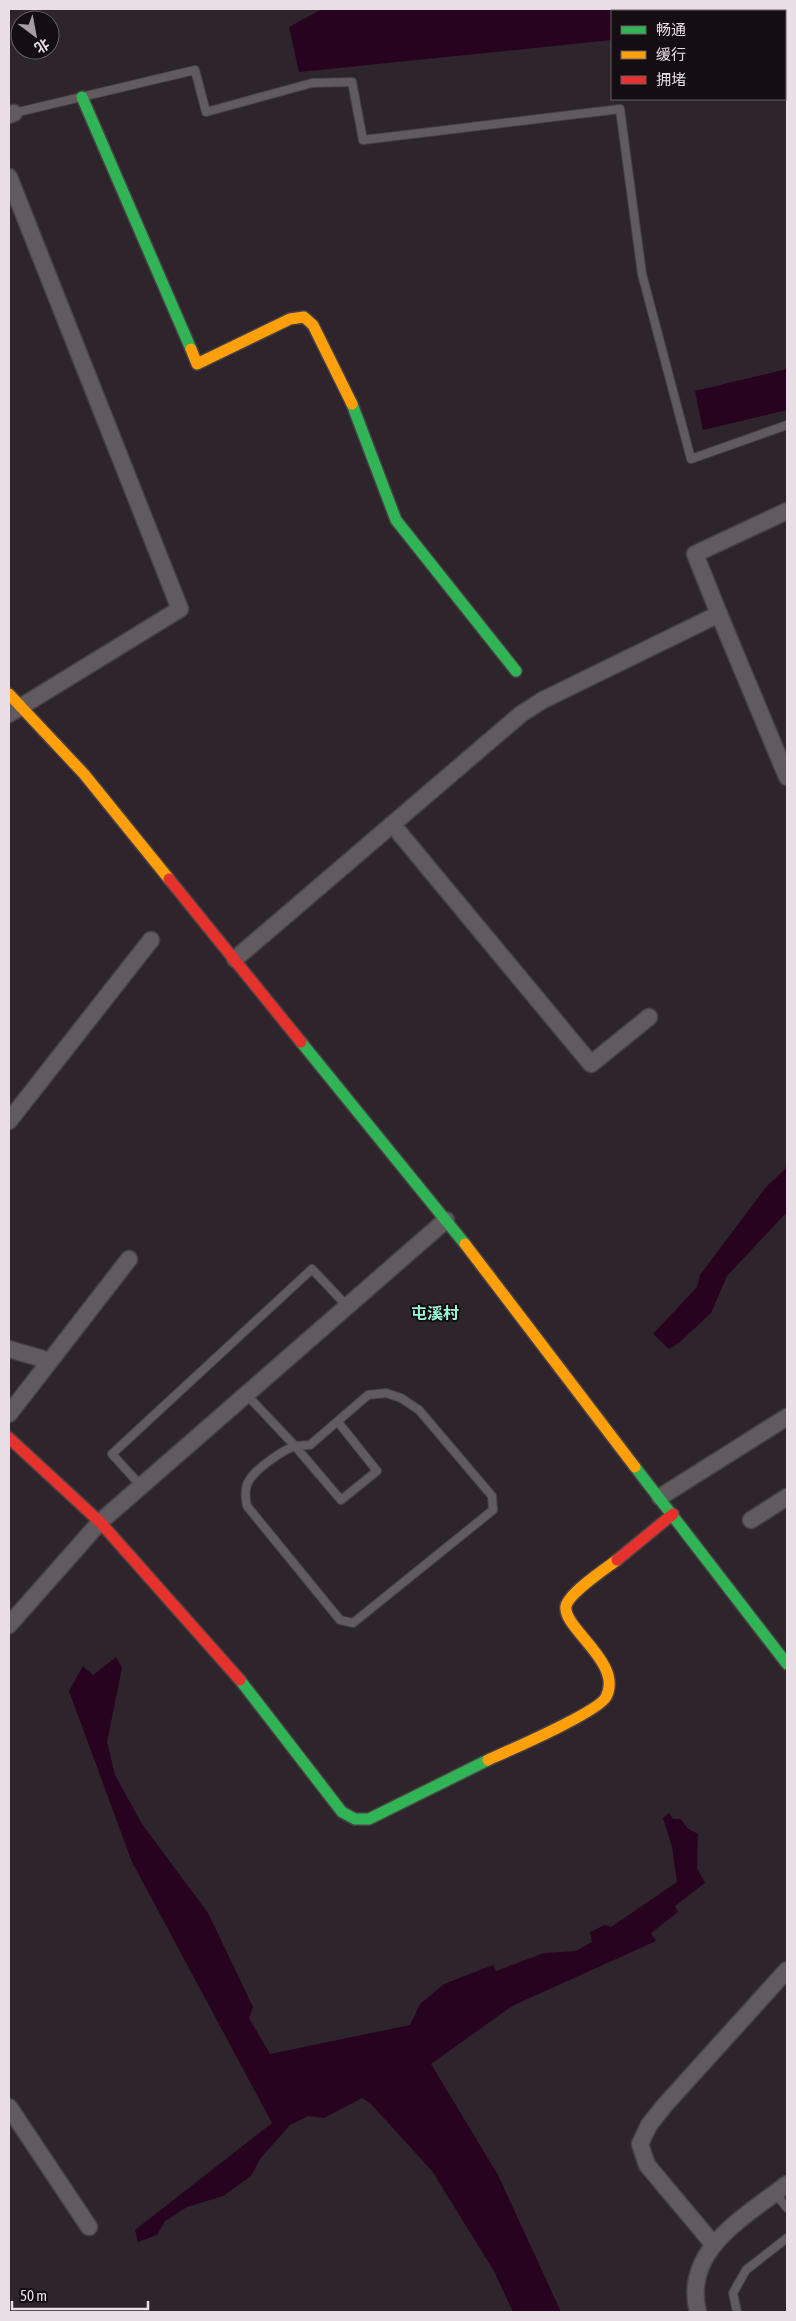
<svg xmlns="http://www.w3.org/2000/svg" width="796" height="2321" font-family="'Asap Condensed','Noto Sans SC',sans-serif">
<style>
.water{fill:#28031f}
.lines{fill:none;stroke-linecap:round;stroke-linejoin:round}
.lane-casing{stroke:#484045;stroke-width:10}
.street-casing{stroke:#484045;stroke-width:19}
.fast-casing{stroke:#484045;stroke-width:14}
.slow-casing{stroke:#484045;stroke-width:14}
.jam-casing{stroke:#484045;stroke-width:14}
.lane{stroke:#615a5f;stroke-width:8}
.street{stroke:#615a5f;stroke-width:16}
.fast{stroke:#30b455;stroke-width:11}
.slow{stroke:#ff9f0a;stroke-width:11}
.jam{stroke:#e5322d;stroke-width:11}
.labels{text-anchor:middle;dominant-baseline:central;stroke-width:4;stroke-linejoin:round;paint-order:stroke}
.quarter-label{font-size:16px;font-weight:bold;fill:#9af6d5;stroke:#140d12}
</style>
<rect width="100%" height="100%" fill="#2e242b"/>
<!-- water -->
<g class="water">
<polygon points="322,9 787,9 787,30 785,31 785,11 612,11 612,40 299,72 289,27"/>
<polygon points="787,369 787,410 703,430 695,391"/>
<polygon points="787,1160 787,1212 727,1276 711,1313 680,1342 669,1349 653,1334 697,1287 700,1275 766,1187 785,1169"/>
<polygon points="116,1657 122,1668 107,1742 115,1775 142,1824 208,1913 253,2007 249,2018 270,2054 410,2025 420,2004 444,1984 493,1965 496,1971 544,1953 576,1951 592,1942 590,1932 605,1925 611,1927 677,1882 672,1847 663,1818 669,1813 673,1819 681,1819 687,1828 698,1834 697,1868 705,1883 675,1906 678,1912 651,1933 656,1941 512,2006 431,2064 498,2175 561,2312 513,2312 494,2271 432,2171 370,2103 362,2098 324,2118 308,2116 290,2125 260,2159 251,2176 223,2196 187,2207 165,2221 157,2235 138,2242 135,2230 272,2123 132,1862 69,1691 83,1666 93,1675"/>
</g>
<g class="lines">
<!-- lane casing -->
<g class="lane-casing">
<g id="lane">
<polyline points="14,113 195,70 206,112 312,83 352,82 363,140 620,109 642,274 691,459 787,425"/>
<path d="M246 1394 295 1446 310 1445 368 1395 386 1393 401 1398 419 1410 492 1496 493 1510 353 1623 340 1620 247 1506C245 1497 244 1487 250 1479 257 1468 283 1450 295 1446L341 1500 377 1471 338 1422"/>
<polyline points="141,1486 112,1454 312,1269 347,1306"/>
<polyline points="775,2193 787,2208"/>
<polyline points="737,2312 733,2293 746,2270 787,2238"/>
</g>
</g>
<!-- street casing -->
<g class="street-casing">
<g id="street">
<polyline points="9,115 14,113"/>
<polyline points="9,177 180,609 9,714"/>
<polyline points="719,614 695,554 787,511"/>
<polyline points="392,824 591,1064 649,1017"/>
<polyline points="235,959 521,714 543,700 719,614 787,777"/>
<polyline points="9,1121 151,940"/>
<polyline points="9,1349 50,1361"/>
<polyline points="9,1414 129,1259"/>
<polyline points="660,1497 787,1417"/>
<polyline points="751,1520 787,1497"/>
<polyline points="9,1625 100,1522 446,1220"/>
<polyline points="9,2107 89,2227"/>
<polyline points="714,2245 647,2165 640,2144 649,2125 664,2106 787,1970"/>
<path d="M698 2312C682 2250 745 2217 787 2184"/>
</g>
</g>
<!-- fast casing -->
<g class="fast-casing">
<g id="fast">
<polyline points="82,97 191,349"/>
<polyline points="352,404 396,520 516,671"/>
<polyline points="301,1042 465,1244"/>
<polyline points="635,1467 787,1664"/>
<polyline points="240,1680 342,1812 355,1819 369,1819 488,1760"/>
</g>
</g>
<!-- slow casing -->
<g class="slow-casing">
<g id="slow">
<polyline points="191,349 197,364 290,319 304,317 313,325 352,404"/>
<polyline points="9,694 84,774 169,879"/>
<polyline points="465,1244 635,1467"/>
<path d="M488 1760C508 1751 598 1712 606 1697 624 1663 562 1628 566 1606 569 1593 605 1569 617 1560"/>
</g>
</g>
<!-- jam casing -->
<g class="jam-casing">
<g id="jam">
<polyline points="169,879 301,1042"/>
<polyline points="9,1438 100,1522 240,1680"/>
<polyline points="617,1560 673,1514"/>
</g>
</g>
<!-- lane -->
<use href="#lane" class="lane"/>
<!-- street -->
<use href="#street" class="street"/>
<!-- fast -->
<use href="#fast" class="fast"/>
<!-- slow -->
<use href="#slow" class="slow"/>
<!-- jam -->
<use href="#jam" class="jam"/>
</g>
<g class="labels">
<!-- quarter labels -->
<g class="quarter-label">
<text x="435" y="1313">屯溪村</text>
</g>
</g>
<!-- border -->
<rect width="796" height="2321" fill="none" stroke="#eadee6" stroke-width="20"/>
<!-- legend -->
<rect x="611" y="10" width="175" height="90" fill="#140d12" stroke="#6a6167"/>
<rect x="621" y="26" width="25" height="8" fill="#30b455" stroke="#6a6167"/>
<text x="656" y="35" font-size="15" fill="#eadee6">畅通</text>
<rect x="621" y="51" width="25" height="8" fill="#ff9f0a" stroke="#6a6167"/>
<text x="656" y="60" font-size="15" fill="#eadee6">缓行</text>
<rect x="621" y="76" width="25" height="8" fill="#e5322d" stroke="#6a6167"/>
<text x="656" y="85" font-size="15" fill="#eadee6">拥堵</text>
<!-- north arrow -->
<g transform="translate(35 35) rotate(148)"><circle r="24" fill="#140d12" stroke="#6a6167"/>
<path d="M0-4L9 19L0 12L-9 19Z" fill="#a89da5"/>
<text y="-8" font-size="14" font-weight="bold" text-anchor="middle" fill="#eadee6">北</text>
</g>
<!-- scale -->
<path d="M12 2301v8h136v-8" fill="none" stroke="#eadee6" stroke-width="2.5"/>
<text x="20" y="2301" font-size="15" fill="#eadee6" stroke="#140d12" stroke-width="4" paint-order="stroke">50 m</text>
</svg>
